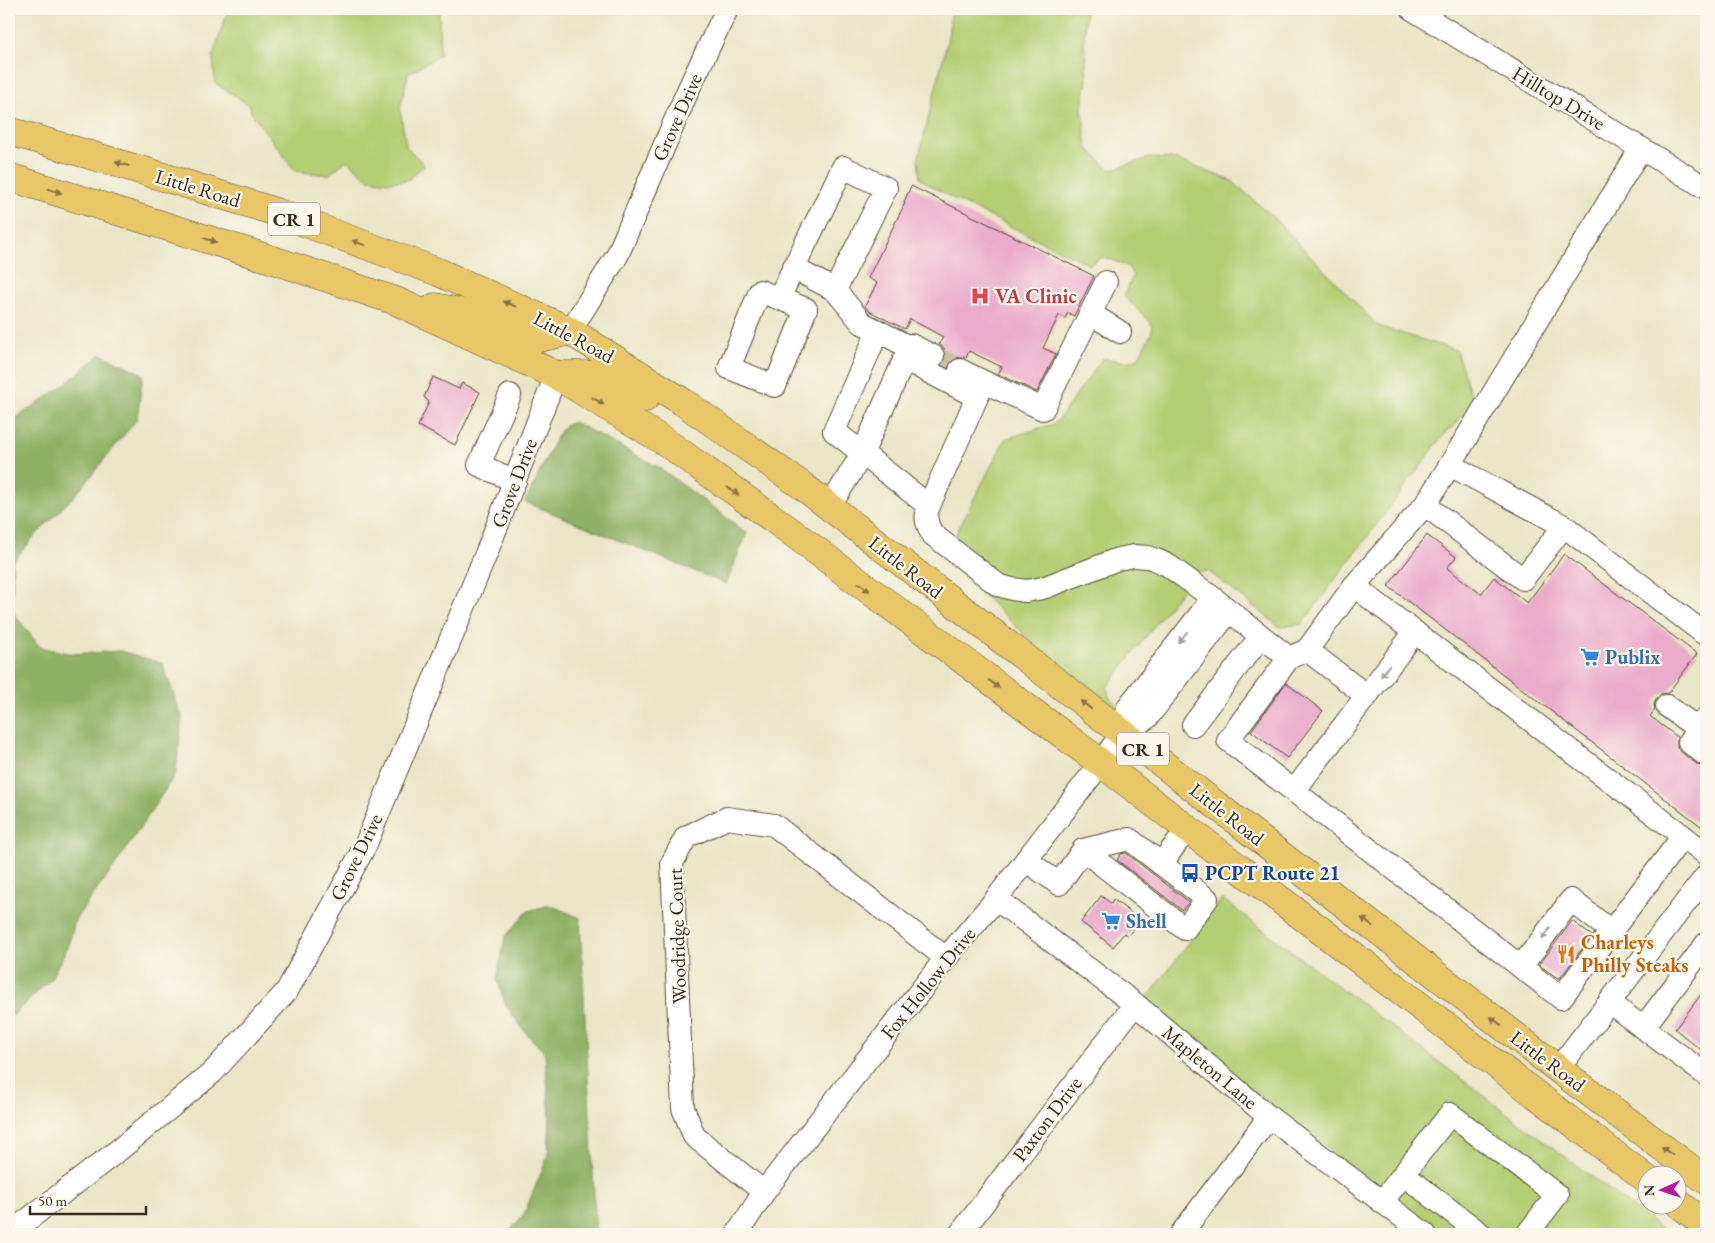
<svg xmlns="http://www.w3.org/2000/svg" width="1715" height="1243" font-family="'EB Garamond',serif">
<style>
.green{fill:#b4ce73;stroke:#787c48}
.forest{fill:#8fb165;stroke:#656e42}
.building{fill:#ebabcb}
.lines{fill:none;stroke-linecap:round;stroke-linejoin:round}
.minor-tunnel{stroke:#c8c0a5;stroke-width:22;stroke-dasharray:22 11;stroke-linecap:butt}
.minor-casing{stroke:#554637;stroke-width:24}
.major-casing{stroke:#554637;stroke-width:29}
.minor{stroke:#fff;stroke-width:22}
.major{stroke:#e9c769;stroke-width:28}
.oneway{fill:#897140}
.oneway2{fill:#a79f9a}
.labels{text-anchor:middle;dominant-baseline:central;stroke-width:4.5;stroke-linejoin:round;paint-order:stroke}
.shield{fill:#fbf7ec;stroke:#75685c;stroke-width:1}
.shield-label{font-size:19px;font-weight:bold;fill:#3b2a1e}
.street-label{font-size:20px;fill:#3b2a1e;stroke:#fbf7ec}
.health-label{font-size:20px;font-weight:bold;fill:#be3a42;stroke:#fbf7ec;text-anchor:start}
.shop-label{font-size:20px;font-weight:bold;fill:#366cbe;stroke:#fbf7ec;text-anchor:start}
.transit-label{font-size:20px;font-weight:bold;fill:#164399;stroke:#fbf7ec;text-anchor:start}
.food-label{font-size:20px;font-weight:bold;fill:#c56008;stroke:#fbf7ec;text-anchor:start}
</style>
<rect width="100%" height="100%" fill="#fbf7ec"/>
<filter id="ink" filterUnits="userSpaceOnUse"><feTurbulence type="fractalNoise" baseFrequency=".02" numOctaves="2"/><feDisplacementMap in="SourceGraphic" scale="10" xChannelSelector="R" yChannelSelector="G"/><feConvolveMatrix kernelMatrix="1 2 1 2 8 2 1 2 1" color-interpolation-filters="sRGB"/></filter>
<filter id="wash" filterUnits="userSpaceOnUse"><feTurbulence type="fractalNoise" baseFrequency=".0096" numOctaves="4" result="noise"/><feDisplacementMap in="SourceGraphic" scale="20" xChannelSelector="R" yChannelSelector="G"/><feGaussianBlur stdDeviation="1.12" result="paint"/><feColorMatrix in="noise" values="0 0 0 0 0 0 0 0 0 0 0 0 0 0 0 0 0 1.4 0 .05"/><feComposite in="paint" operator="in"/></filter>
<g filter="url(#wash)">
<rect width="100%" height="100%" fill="#ebe5c7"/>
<!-- green -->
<g class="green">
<polygon points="228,9 439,9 440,55 408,74 400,109 406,146 424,165 408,180 389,182 368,179 347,160 328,175 295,171 251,112 250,105 215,83 213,56"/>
<polygon points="952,9 1086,9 1084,38 1087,80 1082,106 1087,148 1110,170 1149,158 1175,159 1232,181 1272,216 1378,326 1456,350 1473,400 1453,428 1448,429 1302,624 1280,627 1208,571 1195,573 1107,687 1109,697 1139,721 1132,729 1089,697 944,557 1005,439 1053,424 1058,420 1103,358 1127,362 1138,358 1152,332 1151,323 1124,296 1133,276 1128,266 1103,257 1091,263 1090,265 950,197 920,179 918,160 947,42"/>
<polygon points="1222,899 1668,1234 1439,1234 1142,1005"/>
</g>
<!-- forest -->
<g class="forest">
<polygon points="101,354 143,374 137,419 78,492 33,538 13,562 12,611 40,647 72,654 120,651 162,663 182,717 176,773 115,866 76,918 68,946 50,980 9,1019 9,423 63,386"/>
<polygon points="574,422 660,468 747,533 726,584 525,502 557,436 565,425"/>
<polygon points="550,905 580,918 596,1234 507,1234 524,1214 548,1156 550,1117 545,1053 526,1033 506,1006 497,979 505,937 528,911"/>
</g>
<g id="blocks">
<!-- building -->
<g class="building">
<polygon points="911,186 1094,276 1074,316 1068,313 1065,318 1059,315 1043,348 1056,354 1037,392 998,374 1002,367 969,351 966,358 960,357 953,359 948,367 943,364 946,355 944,348 939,344 943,337 910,319 905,329 869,311 865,306 877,283 868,278 905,203 904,202"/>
<polygon points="433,377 459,389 462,383 480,392 455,445 418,426 429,402 424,397"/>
<polygon points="1427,535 1456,557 1447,568 1481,594 1494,577 1527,603 1564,554 1697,654 1668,693 1661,694 1657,698 1654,704 1655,710 1650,716 1677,737 1677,747 1681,752 1698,765 1706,768 1706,830 1388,586"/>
<polygon points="1286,683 1323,711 1287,758 1251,731"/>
<polygon points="1126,853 1189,902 1182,910 1117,860 1121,854"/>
<polygon points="1101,896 1111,903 1113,899 1140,920 1128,936 1124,933 1113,947 1081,922"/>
<polygon points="1572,921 1592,936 1559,979 1539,965"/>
<polygon points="1706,988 1706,1054 1675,1029"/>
</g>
</g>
</g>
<g filter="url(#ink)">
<use href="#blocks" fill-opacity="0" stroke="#554637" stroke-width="1"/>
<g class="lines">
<!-- minor-tunnel -->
<polyline class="minor-tunnel" points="933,356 960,370"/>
<!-- minor casing -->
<g class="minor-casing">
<g id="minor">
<polyline points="1412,9 1706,188"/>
<polyline points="835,290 862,323 878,331"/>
<polygon points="760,291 806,309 775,386 729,368"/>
<polyline points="779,298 843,167 886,188 835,290 793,268"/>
<polyline points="1091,314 1120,332"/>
<polyline points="570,331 617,256 689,88 727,9"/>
<path d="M909 347 878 331 834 431 929 506C924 517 927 524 932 534L998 585 1012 589 1026 591 1043 588 1118 559 1134 556 1148 557 1159 561 1169 566 1213 598 1289 658"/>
<polyline points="904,359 977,397 984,382 1043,409 1106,282"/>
<polyline points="960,370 984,382"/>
<polyline points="510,395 479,465 515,481"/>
<polyline points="1450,465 1641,148"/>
<polyline points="1425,505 1523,579 1564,526"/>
<polyline points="929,506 977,397"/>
<polyline points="829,508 862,454 911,345 933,356"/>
<polyline points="1354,586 1683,836"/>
<polyline points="1706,635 1564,526 1450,465 1425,505 1354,586 1307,650 1289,658 1228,740 1561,998 1683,836 1706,854"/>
<polyline points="1307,650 1367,696"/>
<polyline points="1667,706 1698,729"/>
<polyline points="1706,718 1689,742 1706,755"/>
<polyline points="1193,725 1261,636"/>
<polyline points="1122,733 1147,718 1229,611"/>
<polyline points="1294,791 1415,632"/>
<polyline points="1026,860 1059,884 1083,850 1185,929 1207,899 1129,839 1083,850"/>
<polyline points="1161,864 1187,829"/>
<polyline points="996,899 1135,1004 1269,1117 1425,1234"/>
<polyline points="1521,967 1571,900 1611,931"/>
<polyline points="1610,1003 1706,1075"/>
<polyline points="1643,1028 1706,944"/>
<polyline points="1558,1069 1706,876"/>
<polyline points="1404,1175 1481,1234"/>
<polyline points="764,1192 694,1136 683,1108 672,863 686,837 727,818 774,825 946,958"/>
<polyline points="1382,1202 1450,1114 1557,1195 1527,1234"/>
<polyline points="9,1234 120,1149 212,1073 287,991 365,846 486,554 556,375"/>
<polyline points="737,1234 764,1192 946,958 996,899 1101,763 1122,733 1128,707 1213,598"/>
<polyline points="960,1234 1135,1004"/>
<polyline points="1181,1234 1269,1117"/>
</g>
</g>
<!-- major casing -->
<g class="major-casing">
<g id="major">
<polyline points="9,131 154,174 276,212 438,272 570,331 683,402 804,487 1558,1069 1706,1180"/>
<polyline points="9,177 267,258 396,301 556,375 667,443 786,528 1101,763 1648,1180"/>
<polyline points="435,307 478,316 528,336 539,338 570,331"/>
<polyline points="556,375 595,375 615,381 645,398"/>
<polyline points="1678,1203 1706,1225"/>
</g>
</g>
<!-- minor -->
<use href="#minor" class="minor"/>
<!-- major -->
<use href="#major" class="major"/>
</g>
<!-- one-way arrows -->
<defs><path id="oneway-solid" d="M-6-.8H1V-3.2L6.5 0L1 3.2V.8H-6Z" transform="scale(1.25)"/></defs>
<g class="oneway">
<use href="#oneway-solid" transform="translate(122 164) rotate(-164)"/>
<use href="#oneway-solid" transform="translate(55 191) rotate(17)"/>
<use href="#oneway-solid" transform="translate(210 240) rotate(17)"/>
<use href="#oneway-solid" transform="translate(359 243) rotate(-160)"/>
<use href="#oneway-solid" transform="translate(510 304) rotate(-156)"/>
<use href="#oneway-solid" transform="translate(598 401) rotate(32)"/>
<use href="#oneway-solid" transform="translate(733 491) rotate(35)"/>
<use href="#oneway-solid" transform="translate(864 587) rotate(37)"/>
<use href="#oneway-solid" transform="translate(994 684) rotate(37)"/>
<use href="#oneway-solid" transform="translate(1086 705) rotate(-142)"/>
<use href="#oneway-solid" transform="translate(1367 922) rotate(-142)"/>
<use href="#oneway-solid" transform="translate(1496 1021) rotate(-142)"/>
<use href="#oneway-solid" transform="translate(1667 1151) rotate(-143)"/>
</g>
<g class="oneway2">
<use href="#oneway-solid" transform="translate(1183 637) rotate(128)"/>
<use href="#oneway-solid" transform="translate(1385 671) rotate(127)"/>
<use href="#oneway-solid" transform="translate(1546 934) rotate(126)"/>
</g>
</g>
<!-- icons -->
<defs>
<g id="hospital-bare" transform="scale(1.5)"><path d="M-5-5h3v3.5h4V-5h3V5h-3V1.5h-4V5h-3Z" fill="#e0444e" stroke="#fbf7ec" stroke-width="2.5" paint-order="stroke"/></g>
<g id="supermarket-bare" transform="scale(1.5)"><path d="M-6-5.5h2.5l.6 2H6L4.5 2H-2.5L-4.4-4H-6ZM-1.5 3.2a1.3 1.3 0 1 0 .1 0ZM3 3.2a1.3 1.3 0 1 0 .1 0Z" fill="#3f7fe0" stroke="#fbf7ec" stroke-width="2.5" paint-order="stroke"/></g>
<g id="bus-bare" transform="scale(1.5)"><path d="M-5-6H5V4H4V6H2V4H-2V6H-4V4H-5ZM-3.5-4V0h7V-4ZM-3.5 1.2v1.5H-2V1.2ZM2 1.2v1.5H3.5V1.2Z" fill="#1a4fb4" stroke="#fbf7ec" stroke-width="2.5" paint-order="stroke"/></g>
<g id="restaurant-bare" transform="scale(1.5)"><path d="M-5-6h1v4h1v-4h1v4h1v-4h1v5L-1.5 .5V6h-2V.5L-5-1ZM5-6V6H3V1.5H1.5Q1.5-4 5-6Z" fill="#e8710a" stroke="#fbf7ec" stroke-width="2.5" paint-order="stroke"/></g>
</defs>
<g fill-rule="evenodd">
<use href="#hospital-bare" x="980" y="296"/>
<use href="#supermarket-bare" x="1590" y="657"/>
<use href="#bus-bare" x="1190" y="873"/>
<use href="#supermarket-bare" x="1111" y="921"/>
<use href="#restaurant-bare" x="1566" y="954"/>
</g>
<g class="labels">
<!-- shield labels -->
<g class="shield">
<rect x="268" y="202.5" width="52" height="33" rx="4"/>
<rect x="1117" y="732.5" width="52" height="33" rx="4"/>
</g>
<g class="shield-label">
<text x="294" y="219">CR 1</text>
<text x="1143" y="749">CR 1</text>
</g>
<!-- street labels -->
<g class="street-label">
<text transform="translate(1559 98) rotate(31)">Hilltop Drive</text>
<text transform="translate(677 117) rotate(-66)">Grove Drive</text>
<text transform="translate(198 188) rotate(17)">Little Road</text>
<text transform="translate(574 337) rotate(28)">Little Road</text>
<text transform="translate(514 483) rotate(-69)">Grove Drive</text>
<text transform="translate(906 567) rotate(38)">Little Road</text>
<text transform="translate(1227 814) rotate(38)">Little Road</text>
<text transform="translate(356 857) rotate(-64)">Grove Drive</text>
<text transform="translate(677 936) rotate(-92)">Woodridge Court</text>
<text transform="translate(928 983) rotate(-51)">Fox Hollow Drive</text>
<text transform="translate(1548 1061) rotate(37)">Little Road</text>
<text transform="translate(1210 1067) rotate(40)">Mapleton Lane</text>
<text transform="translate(1047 1119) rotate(-53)">Paxton Drive</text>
</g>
<!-- health labels -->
<g class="health-label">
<text x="995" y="296">VA Clinic</text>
</g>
<!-- shop labels -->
<g class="shop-label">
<text x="1605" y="657">Publix</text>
<text x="1126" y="921">Shell</text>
</g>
<!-- transit labels -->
<g class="transit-label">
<text x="1205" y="873">PCPT Route 21</text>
</g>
<!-- food labels -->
<g class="food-label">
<text x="1581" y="942">Charleys<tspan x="1581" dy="23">Philly Steaks</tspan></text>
</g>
</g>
<!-- margin -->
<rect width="1715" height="1243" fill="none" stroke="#fbf7ec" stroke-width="30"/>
<!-- north arrow -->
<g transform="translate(1662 1190) rotate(267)"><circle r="24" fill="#fbf7ec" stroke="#aea59a"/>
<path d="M0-4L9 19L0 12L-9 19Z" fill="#b5179e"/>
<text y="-8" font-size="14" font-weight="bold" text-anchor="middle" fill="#3b2a1e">N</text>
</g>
<!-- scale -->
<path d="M30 1206v8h116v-8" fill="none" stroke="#3b2a1e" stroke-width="2.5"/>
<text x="38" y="1206" font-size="15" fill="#3b2a1e" stroke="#fbf7ec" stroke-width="4" paint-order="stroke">50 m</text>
</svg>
